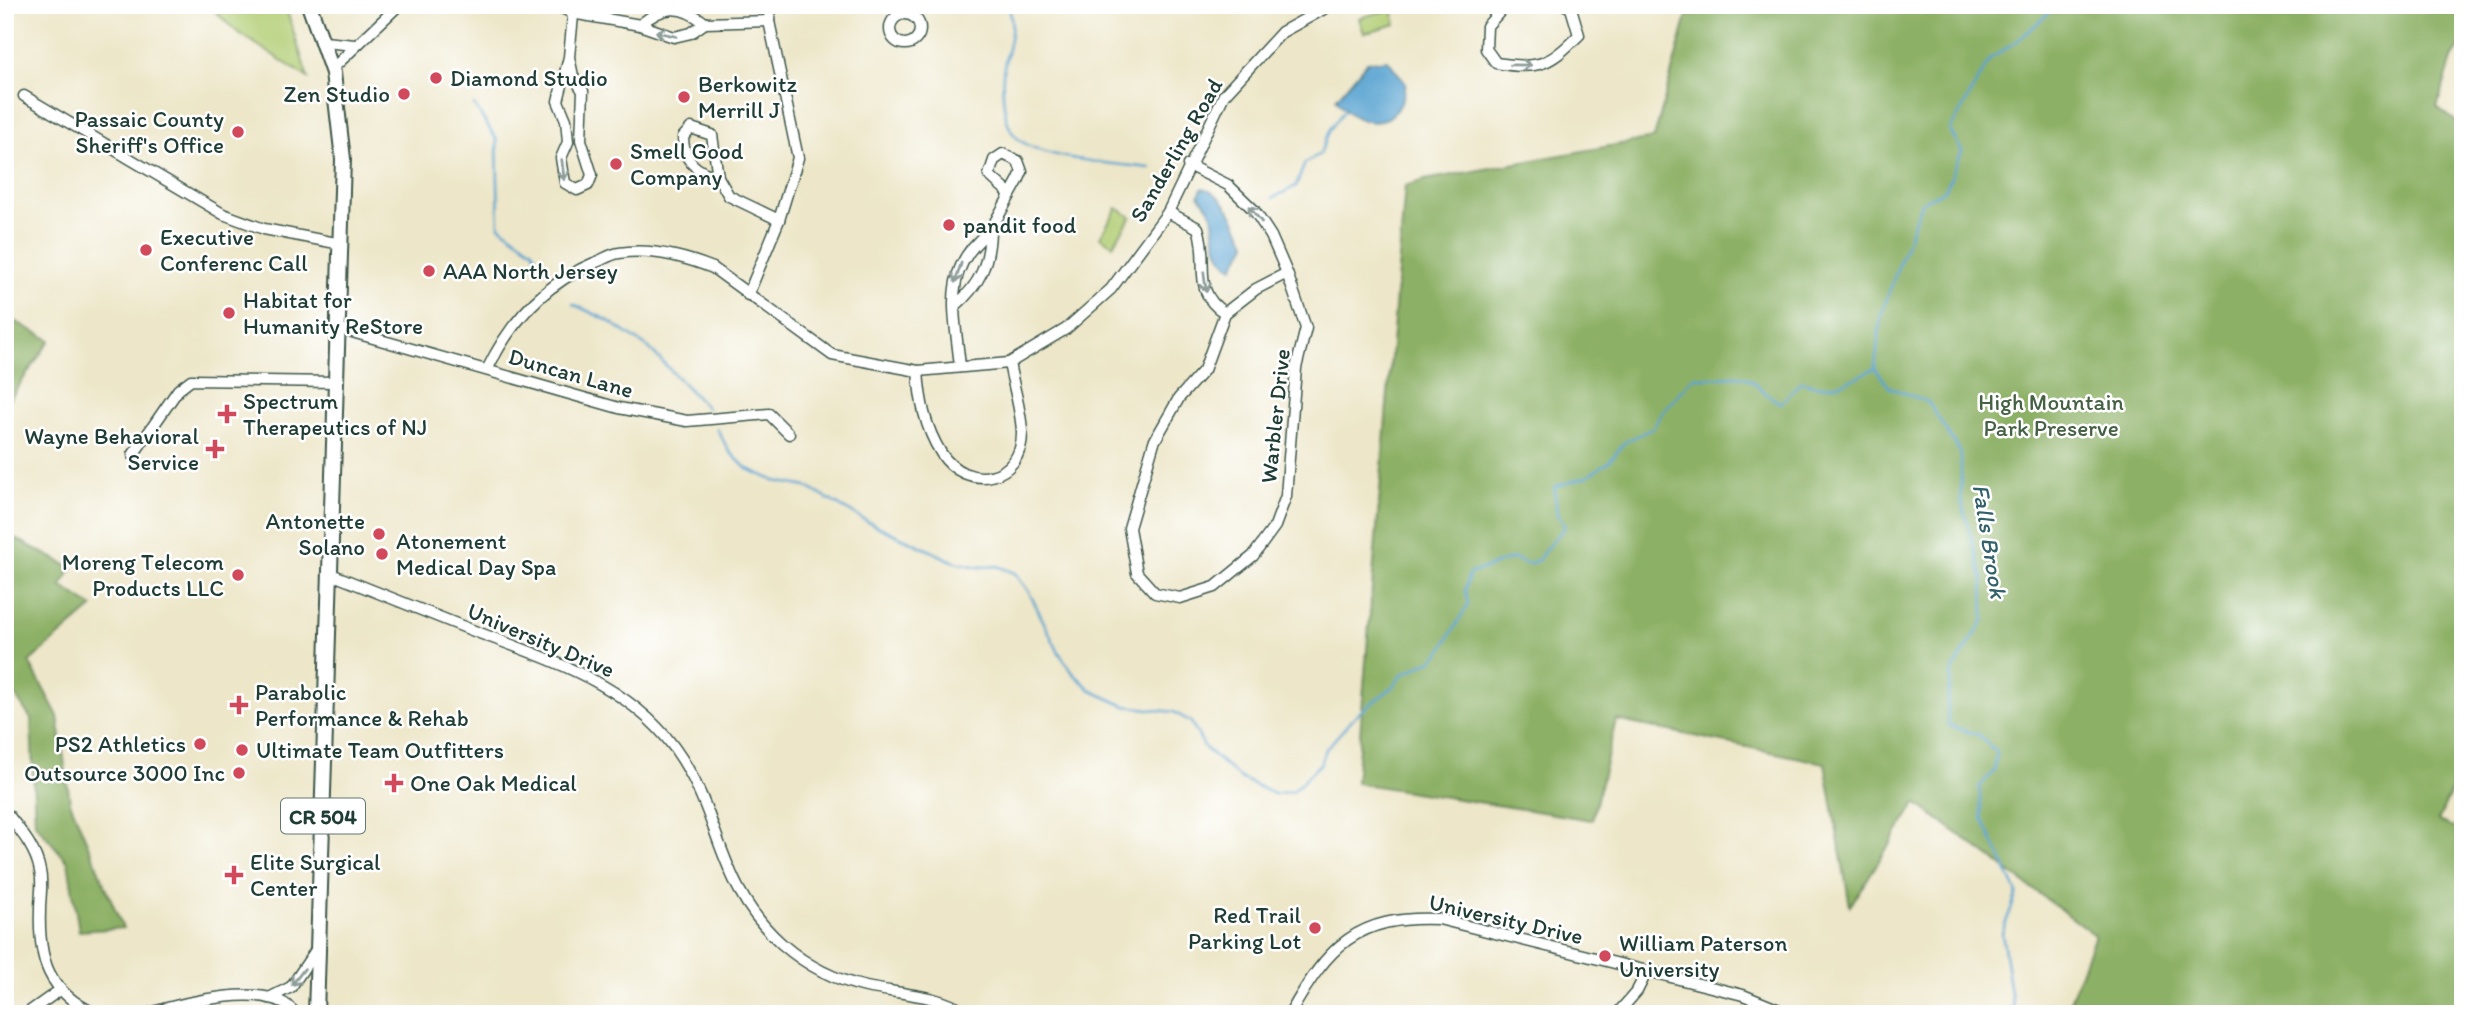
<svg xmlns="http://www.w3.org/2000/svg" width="2468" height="1019" font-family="Itim,sans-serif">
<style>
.green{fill:#b1cd73;stroke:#688554;stroke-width:2}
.forest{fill:#8cb065;stroke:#56764c;stroke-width:2}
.water{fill:#59a3d0;stroke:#3c7082;stroke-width:2}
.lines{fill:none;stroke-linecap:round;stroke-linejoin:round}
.stream{stroke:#59a3d0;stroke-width:2.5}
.minor-casing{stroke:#3e564a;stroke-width:13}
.primary-casing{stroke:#3e564a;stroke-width:18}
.minor{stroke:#fff;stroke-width:10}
.primary{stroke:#fff;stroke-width:14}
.oneway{stroke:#8f9e9a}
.poi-dot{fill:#d1495b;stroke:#fff;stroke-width:2.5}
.labels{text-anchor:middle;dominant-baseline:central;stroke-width:5;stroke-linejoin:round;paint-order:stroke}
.shield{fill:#fff;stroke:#627771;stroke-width:2}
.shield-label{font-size:21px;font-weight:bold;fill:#1f3d34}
.poi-label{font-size:23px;fill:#1f3d34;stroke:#fff;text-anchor:start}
.street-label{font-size:23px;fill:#1f3d34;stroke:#fff}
.park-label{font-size:23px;fill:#446144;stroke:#fff}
.water-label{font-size:24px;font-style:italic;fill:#33616b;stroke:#fff}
</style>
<rect width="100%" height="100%" fill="#fff"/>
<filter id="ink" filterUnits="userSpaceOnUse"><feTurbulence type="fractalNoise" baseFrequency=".0143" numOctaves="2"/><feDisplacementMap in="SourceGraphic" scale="14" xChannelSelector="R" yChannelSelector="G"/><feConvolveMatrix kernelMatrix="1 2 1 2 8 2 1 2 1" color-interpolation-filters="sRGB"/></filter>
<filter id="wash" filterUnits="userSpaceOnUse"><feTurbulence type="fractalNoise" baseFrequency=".00686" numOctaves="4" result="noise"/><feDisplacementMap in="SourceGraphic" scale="28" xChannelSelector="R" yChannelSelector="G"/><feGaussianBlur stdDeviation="1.57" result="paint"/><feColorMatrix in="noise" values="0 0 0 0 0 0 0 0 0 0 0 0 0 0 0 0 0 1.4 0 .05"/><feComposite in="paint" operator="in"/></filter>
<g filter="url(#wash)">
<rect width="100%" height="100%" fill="#ede6c8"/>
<!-- green -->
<g class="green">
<polygon points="208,5 285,5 308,78 236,31"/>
<polygon points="1392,9 1396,24 1364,33 1359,18"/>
<polygon points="1117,208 1131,217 1113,245 1100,237"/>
</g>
<!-- forest -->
<g class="forest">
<polygon points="1690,5 2463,5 2463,41 2452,59 2437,107 2463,127 2463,764 2438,821 2463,831 2463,991 2452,1014 2065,1014 2095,935 1916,803 1850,906 1825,763 1616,720 1592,820 1356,783 1405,186 1425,180 1654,138"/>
<polygon points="5,316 50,340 5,406"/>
<polygon points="5,533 72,568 61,586 93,607 29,662 58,716 70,802 123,928 79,931 68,862 35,823 31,719 5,680"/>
</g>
<!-- water -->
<g class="water">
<path d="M1388 60 1406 84C1404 90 1403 99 1400 105 1382 134 1352 121 1336 99L1367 62Z"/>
<path d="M1202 188C1226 192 1237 226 1247 244L1233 267C1212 256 1216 235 1212 215 1211 209 1203 201 1199 195Z"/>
</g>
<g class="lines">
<!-- stream -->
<g class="stream">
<path d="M1008 5C1017 29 1006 49 1003 74 1002 90 1003 123 1015 136 1037 160 1119 164 1151 168"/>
<polyline points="474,105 497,140 499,226 533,250 542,267"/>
<polyline points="1273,198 1296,186 1305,163 1320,154 1330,129 1344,111"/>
<polyline points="573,304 607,320 649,348 707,408"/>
<path d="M717 429 729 451 746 468 775 481 807 487 868 522 955 562 978 567 997 566 1015 573 1029 592 1058 651 1073 673 1092 691 1125 706 1174 712 1191 722 1205 748 1240 778 1274 794 1293 791 1321 763 1326 749 1356 715 1393 687 1403 674 1432 660 1440 653 1468 604 1465 589 1469 574 1513 558 1527 564 1539 560C1544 547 1557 539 1565 526L1557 514 1554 487 1586 477 1609 462 1625 442 1653 428 1662 412 1694 377C1710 381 1732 373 1744 377 1759 383 1766 397 1781 403L1801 381C1828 393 1851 381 1875 368"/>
<polyline points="2014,1014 2002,933 2017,893 1982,818 1979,787 1994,771 1997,753 1979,735 1948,725 1948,694 1953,670 1984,620 1983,580 1961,500 1961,454 1928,402 1889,387 1875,368 1881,315 1921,203 1946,189 1962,151 1950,130 1990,59 2017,41 2058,5"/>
</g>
</g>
</g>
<g filter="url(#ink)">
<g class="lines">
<!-- minor casing -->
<g class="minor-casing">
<g id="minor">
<path d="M556 5 572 13 640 25 674 37 691 33 705 23C681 4 663 5 640 25"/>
<path d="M1506 5 1487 26 1486 49 1496 63C1539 70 1549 65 1579 35L1571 8 1565 5"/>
<circle cx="905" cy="29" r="15"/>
<polyline points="705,23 769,21"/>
<polyline points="324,42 355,45"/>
<polyline points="569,57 573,76 583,91 581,140 592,175 588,185 577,190 565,183 561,158 568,142 566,120 558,101 569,57 574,5"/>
<polyline points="332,69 399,5"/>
<polyline points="24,96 223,214 264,229 341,244"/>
<path d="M691 128 712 135 718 177C696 172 683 161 683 137Z"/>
<polyline points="1188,165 1228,185 1254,210 1271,236 1287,273 1306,328 1296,368 1286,496 1275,526 1253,556 1215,587 1180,598 1155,593 1137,573 1129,528 1154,442 1179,398 1204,370 1225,313 1256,289 1287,273"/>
<polyline points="718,177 729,196 779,220"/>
<path d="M1168 212 1198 228C1210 263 1190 291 1225 313"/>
<polyline points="990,231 1018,181 1022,172 1018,161 1003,154 994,160 989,175 1010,194"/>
<polyline points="748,295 779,220 798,158 769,21 770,5"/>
<path d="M954 307C980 285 989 264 990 231 940 269 955 312 960 367"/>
<polyline points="338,328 619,408 687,421 769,414 789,434"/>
<path d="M487 370C510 322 544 284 594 263 602 260 611 254 619 253 649 248 685 257 713 268L832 355 918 371 1009 363 1066 329 1111 289 1168 212 1224 95 1282 32 1331 5"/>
<path d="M918 371C920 401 925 427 941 453 966 492 1023 482 1022 432 1021 409 1013 385 1009 363"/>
<polyline points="133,455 178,390 191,380 337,382"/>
<path d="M331 574C377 592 423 611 469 629 547 659 635 684 682 759 723 824 718 887 782 944 805 964 835 980 866 987 900 994 938 994 968 1014"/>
<path d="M5 811C19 829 36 848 40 871 43 883 40 897 40 909 38 960 48 992 96 1014"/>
<polyline points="269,998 291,987 316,950"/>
<polyline points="26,1014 60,990"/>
<path d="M147 1014C179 1004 273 978 295 1014"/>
<path d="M1290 1014C1328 946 1357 915 1439 919L1743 995 1789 1014"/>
<polyline points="1617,1014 1637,991 1647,971"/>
</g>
</g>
<!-- primary casing -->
<g class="primary-casing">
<polyline id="primary" points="309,5 333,73 343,159 316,1014"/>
</g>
<!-- minor -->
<use href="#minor" class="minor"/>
<!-- primary -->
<use href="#primary" class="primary"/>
</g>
<!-- one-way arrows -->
<defs><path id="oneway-shaft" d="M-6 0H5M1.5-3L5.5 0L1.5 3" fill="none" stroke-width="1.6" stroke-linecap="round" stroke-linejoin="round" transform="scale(1.75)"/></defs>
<g class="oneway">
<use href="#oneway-shaft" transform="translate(666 34) rotate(-167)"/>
<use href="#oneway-shaft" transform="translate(1521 65) rotate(1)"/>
<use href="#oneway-shaft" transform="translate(563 170) rotate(83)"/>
<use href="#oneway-shaft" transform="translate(1255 214) rotate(-129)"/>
<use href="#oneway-shaft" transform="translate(958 273) rotate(108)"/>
<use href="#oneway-shaft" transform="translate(1205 282) rotate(83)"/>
<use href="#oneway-shaft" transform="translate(298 977) rotate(128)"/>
</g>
</g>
<!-- markers -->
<g class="poi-dot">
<circle cx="436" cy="78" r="7"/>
<circle cx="404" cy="94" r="7"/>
<circle cx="684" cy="97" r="7"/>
<circle cx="238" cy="132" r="7"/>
<circle cx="616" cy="164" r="7"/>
<circle cx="949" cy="225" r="7"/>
<circle cx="146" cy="250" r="7"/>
<circle cx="429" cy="271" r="7"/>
<circle cx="229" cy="313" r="7"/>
<path d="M223.5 403.5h7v7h7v7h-7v7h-7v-7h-7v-7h7z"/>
<path d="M211.5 438.5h7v7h7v7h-7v7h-7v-7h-7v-7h7z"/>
<circle cx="379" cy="534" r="7"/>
<circle cx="382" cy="554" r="7"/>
<circle cx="238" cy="575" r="7"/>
<path d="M235.5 694.5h7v7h7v7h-7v7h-7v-7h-7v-7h7z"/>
<circle cx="200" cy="744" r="7"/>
<circle cx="242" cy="750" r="7"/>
<circle cx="239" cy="773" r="7"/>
<path d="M390.5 772.5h7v7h7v7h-7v7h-7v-7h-7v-7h7z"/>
<path d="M230.5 864.5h7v7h7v7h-7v7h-7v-7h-7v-7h7z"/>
<circle cx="1315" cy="928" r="7"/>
<circle cx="1605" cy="956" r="7"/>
</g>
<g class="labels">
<!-- shield labels -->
<rect class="shield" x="281" y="798.5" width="84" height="35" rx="5"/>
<g class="shield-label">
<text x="323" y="816">CR 504</text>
</g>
<!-- poi labels -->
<g class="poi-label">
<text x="450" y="78">Diamond Studio</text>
<text x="698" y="84">Berkowitz<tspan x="698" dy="26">Merrill J</tspan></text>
<text x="390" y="94" text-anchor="end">Zen Studio</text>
<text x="224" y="119" text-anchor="end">Passaic County<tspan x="224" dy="26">Sheriff's Office</tspan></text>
<text x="630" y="151">Smell Good<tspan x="630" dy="26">Company</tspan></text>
<text x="963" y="225">pandit food</text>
<text x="160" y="237">Executive<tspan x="160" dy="26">Conferenc Call</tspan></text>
<text x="443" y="271">AAA North Jersey</text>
<text x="243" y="300">Habitat for<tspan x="243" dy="26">Humanity ReStore</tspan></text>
<text x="243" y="401">Spectrum<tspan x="243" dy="26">Therapeutics of NJ</tspan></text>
<text x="199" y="436" text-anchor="end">Wayne Behavioral<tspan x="199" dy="26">Service</tspan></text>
<text x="365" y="521" text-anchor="end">Antonette<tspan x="365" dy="26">Solano</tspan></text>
<text x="396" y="541">Atonement<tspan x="396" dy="26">Medical Day Spa</tspan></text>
<text x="224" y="562" text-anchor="end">Moreng Telecom<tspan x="224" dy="26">Products LLC</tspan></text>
<text x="255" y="692">Parabolic<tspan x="255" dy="26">Performance &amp; Rehab</tspan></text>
<text x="186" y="744" text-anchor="end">PS2 Athletics</text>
<text x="256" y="750">Ultimate Team Outfitters</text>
<text x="225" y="773" text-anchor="end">Outsource 3000 Inc</text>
<text x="410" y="783">One Oak Medical</text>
<text x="250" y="862">Elite Surgical<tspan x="250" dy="26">Center</tspan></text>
<text x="1301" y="915" text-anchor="end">Red Trail<tspan x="1301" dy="26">Parking Lot</tspan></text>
<text x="1619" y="943">William Paterson<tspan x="1619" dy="26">University</tspan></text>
</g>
<!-- street labels -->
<g class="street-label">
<text transform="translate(1176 150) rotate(-60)">Sanderling Road</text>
<text transform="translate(571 373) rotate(16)">Duncan Lane</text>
<text transform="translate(1275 416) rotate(-84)">Warbler Drive</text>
<text transform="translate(541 640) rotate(23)">University Drive</text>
<text transform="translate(1506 919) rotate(13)">University Drive</text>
</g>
<!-- park labels -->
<g class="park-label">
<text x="2051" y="402">High Mountain<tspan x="2051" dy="26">Park Preserve</tspan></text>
</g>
<!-- water labels -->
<g class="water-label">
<text transform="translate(1990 541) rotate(81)">Falls Brook</text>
</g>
</g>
<!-- margin -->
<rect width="2468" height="1019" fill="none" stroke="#fff" stroke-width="28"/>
</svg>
